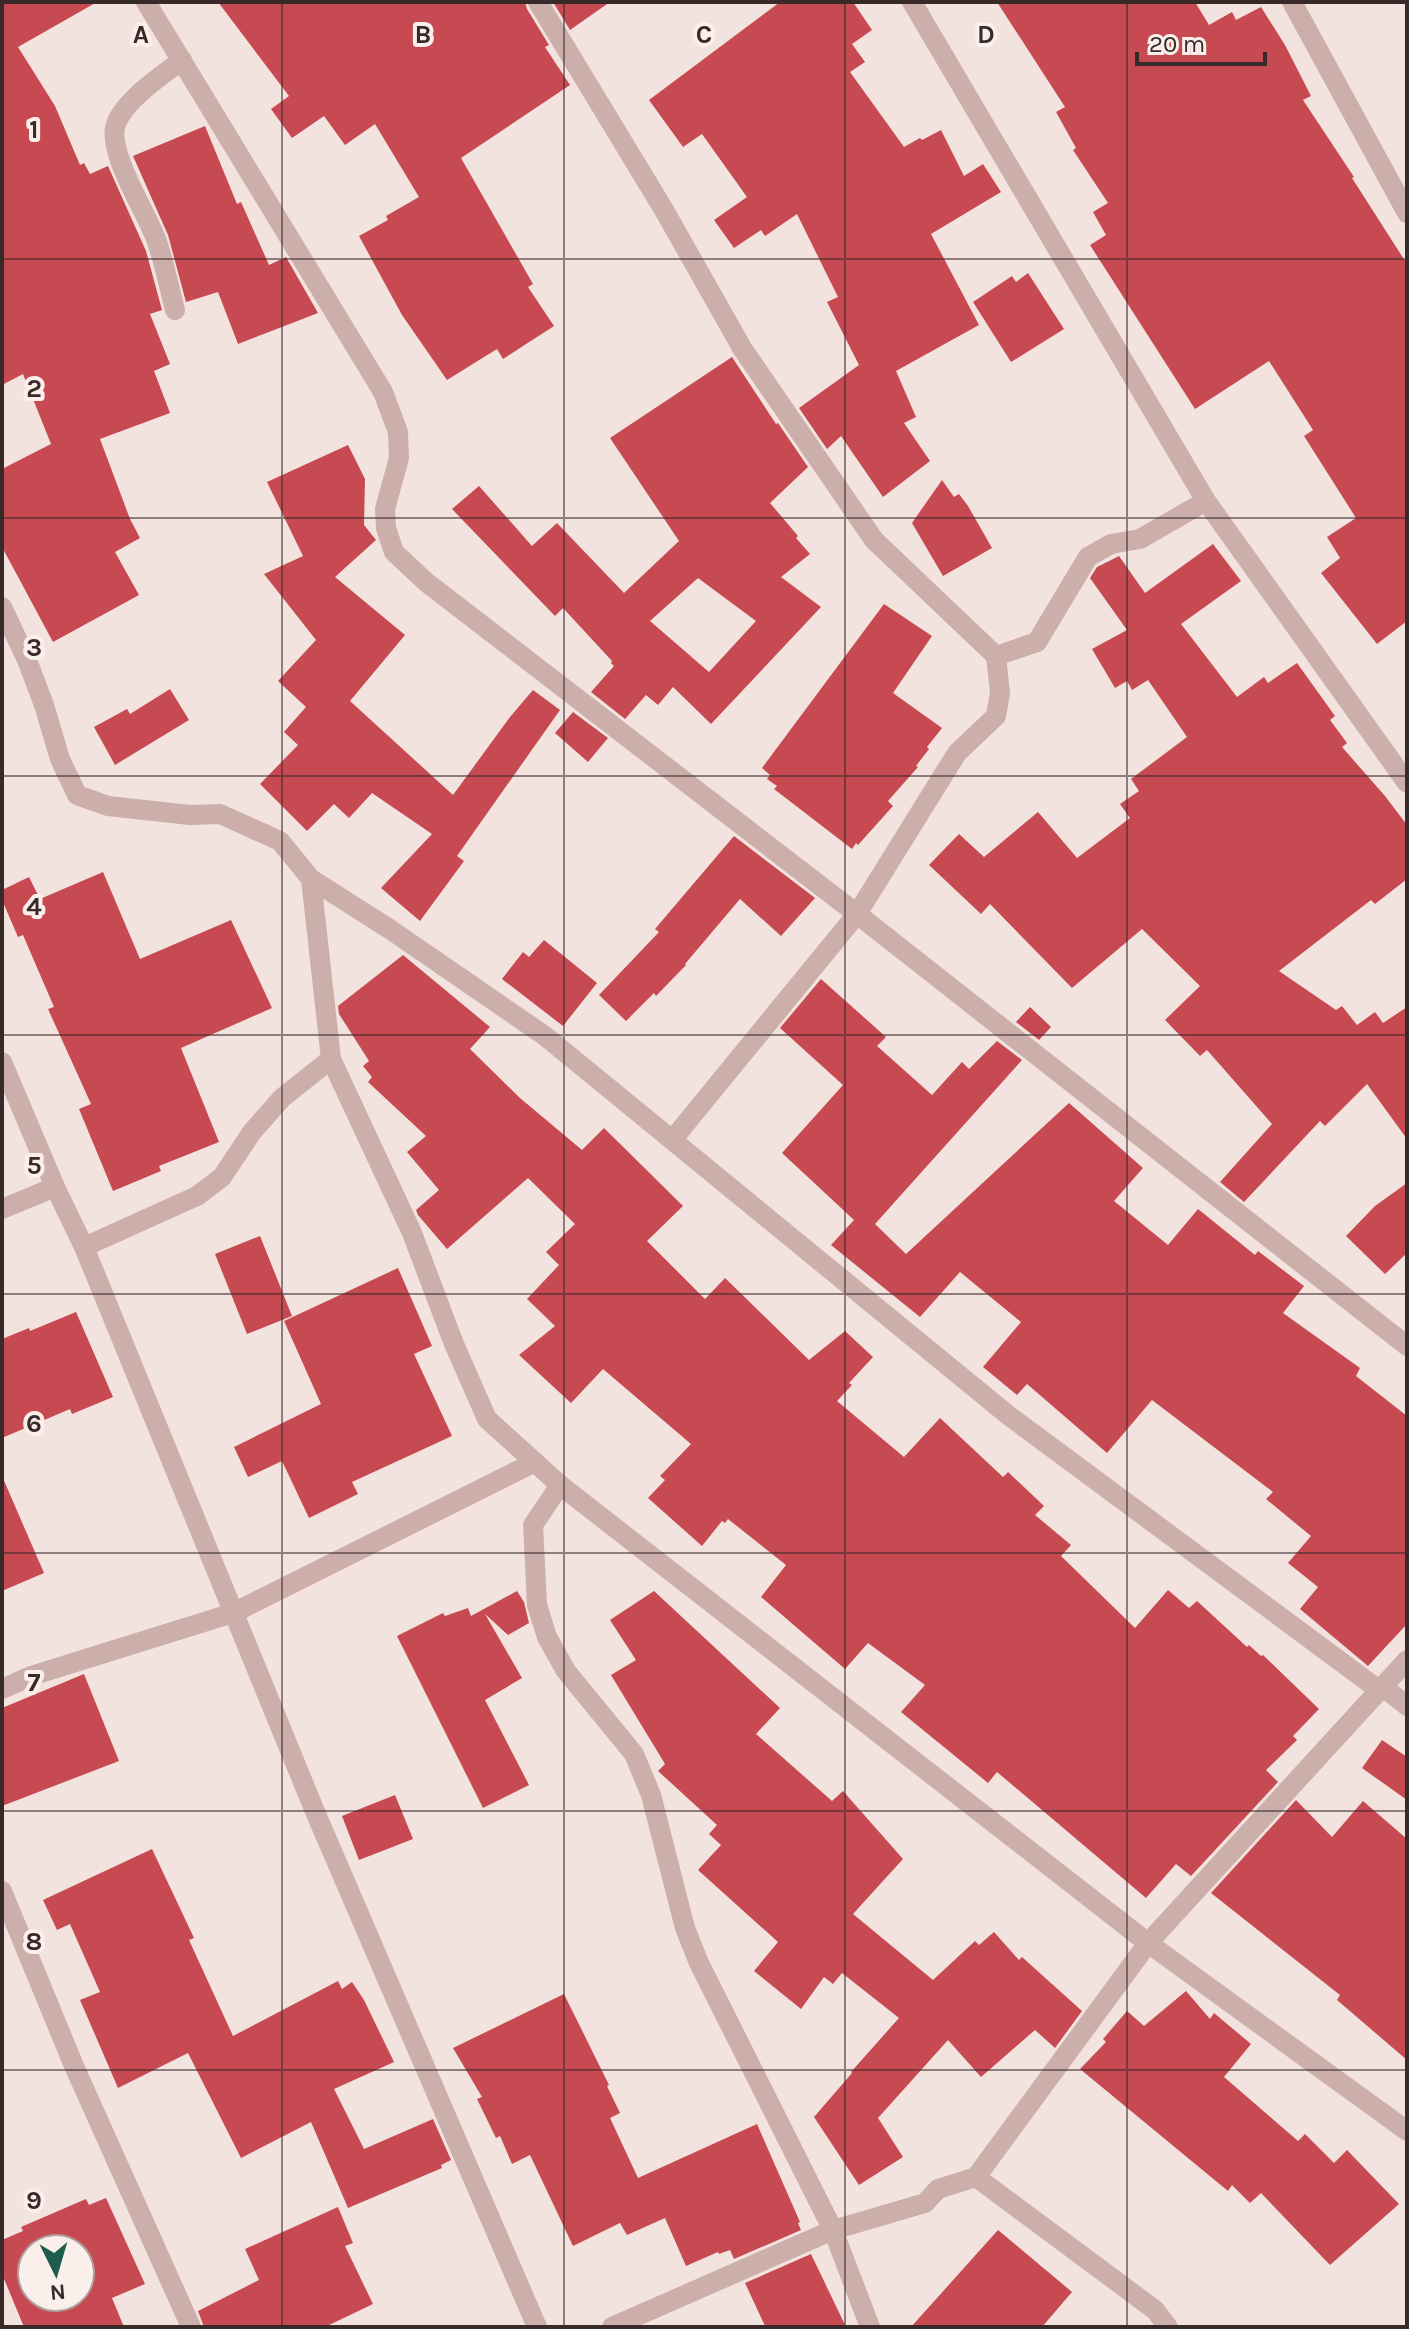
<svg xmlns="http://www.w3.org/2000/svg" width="1409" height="2329" font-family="Karla,sans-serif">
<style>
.building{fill:#c74951;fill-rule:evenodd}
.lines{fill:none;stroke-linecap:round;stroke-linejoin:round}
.minor{stroke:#ccafaa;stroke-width:20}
.grid{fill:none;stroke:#392a2a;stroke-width:2;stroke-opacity:0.55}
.grid-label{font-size:26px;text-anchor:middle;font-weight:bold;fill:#392a2a;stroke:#faefeb;stroke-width:8;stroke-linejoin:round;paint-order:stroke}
</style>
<rect width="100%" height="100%" fill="#f3e3df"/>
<!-- building -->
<g class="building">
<polygon points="2,2 97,2 18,47 55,106 80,165 84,163 90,174 108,166 146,251 162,310 150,314 170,364 154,371 170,413 100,439 130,519 140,538 115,552 139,595 53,642 2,547 2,469 51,444 23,374 2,385"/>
<polygon points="218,2 525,2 527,9 549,45 545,47 570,85 461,158 533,284 528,287 554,326 503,359 497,349 447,380 402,315 359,236 388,220 386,216 419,197 375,124 345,145 324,116 292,138 271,109 289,96"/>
<polygon points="553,2 610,2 570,30"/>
<polygon points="780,2 853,2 872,30 852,44 865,62 850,72 904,147 920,138 922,140 941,130 964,176 983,164 1001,192 931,234 979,325 896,371 916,417 904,423 930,461 883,497 841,436 827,449 799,408 859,365 827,302 838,297 797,214 765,236 761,230 734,248 714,220 747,197 702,134 683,147 649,100"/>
<polygon points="997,2 1195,2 1209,25 1232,12 1236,20 1261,7 1285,45 1311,96 1303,100 1354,177 1352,178 1407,264 1407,621 1377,644 1321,573 1340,558 1327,537 1356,518 1304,436 1313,430 1269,361 1195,409 1090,245 1106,235 1093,212 1108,203 1073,150 1076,148 1056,112 1065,107"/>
<polygon points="205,126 237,204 241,202 269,265 286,257 318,313 238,344 218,292 186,302 168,235 133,156"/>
<polygon points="1028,273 1064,329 1011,362 973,302 1012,276 1016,282"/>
<path d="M732 357 776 424 778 423 808 467 770 503 798 536 796 538 810 554 781 577 821 607 711 724 673 687 658 705 646 695 625 719 591 692 614 666 611 663 612 661 563 608 555 616 452 509 479 486 532 546 557 523 624 593 679 541 610 438ZM698 578 756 621 709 672 650 621Z"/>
<polygon points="348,445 365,479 364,525 376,540 335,577 405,635 350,701 453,795 510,717 533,690 560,710 457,856 464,861 420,921 381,888 432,834 372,793 349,818 334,804 307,831 260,784 298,745 284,732 306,707 278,681 316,640 264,574 303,556 267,482"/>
<polygon points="942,480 954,497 959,494 968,506 992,548 943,576 912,523"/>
<polygon points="1213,544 1241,581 1181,624 1237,697 1264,677 1268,683 1297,663 1335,716 1330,720 1347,743 1342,747 1385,796 1407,825 1407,879 1375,904 1371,900 1279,971 1336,1010 1342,1006 1357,1025 1375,1012 1383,1023 1407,1007 1407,1139 1367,1084 1325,1126 1320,1121 1244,1202 1220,1182 1272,1124 1207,1050 1200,1056 1165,1020 1200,986 1142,929 1072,988 990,904 981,914 929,865 959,834 984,857 1038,812 1077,858 1130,818 1120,804 1139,791 1131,779 1187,737 1148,680 1132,690 1127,681 1115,688 1092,649 1127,630 1090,578 1097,567 1119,556 1145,593"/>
<polygon points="884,604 932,636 893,693 942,728 927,747 929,749 916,766 918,767 888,801 893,806 858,845 856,843 852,849 774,789 777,786 767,779 770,775 762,768"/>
<polygon points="170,689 189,720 115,765 94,727 127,709 130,714"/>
<polygon points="573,712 608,738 588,762 555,733"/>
<polygon points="734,836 815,898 781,936 740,899 685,964 686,965 656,996 654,993 626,1021 599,995 659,932 655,929"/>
<polygon points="103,872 140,959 231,920 272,1008 181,1048 219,1142 159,1166 161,1171 113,1191 79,1109 91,1104 48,1009 54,1007 23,935 18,937 2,900 2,890 29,877 40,899"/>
<polygon points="544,940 597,983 563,1026 502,979 523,952 529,957"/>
<polygon points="403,955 490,1027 470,1049 520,1098 582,1150 604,1128 683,1206 647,1241 705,1299 725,1278 809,1360 845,1331 873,1357 849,1383 852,1385 837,1401 904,1457 940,1418 1003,1477 1008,1472 1044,1506 1035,1515 1071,1545 1061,1556 1135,1628 1168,1590 1189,1608 1197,1601 1247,1647 1249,1645 1261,1656 1263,1655 1319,1709 1293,1736 1297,1740 1266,1770 1278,1782 1191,1876 1176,1864 1146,1898 997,1772 988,1783 901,1712 925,1685 868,1643 845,1669 761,1597 786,1565 728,1519 725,1523 722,1521 702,1546 648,1498 665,1480 660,1476 691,1444 603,1369 571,1403 519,1355 555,1326 527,1299 559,1265 546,1252 575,1224 528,1178 447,1249 418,1215 416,1210 439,1190 407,1152 426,1136 368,1082 372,1077 363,1066 369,1061 339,1014 338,1006"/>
<polygon points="821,979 886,1037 877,1046 932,1095 962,1062 969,1069 997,1041 1022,1060 875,1224 906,1254 1069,1103 1143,1168 1114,1201 1168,1245 1198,1209 1255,1255 1258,1251 1304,1286 1283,1313 1360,1368 1356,1376 1407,1416 1407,1624 1368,1666 1300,1609 1318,1587 1288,1563 1311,1536 1266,1499 1273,1492 1152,1400 1107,1453 1027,1384 1017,1395 983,1367 1021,1322 960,1272 920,1317 831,1245 854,1220 782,1153 843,1085 780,1028"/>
<polygon points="1030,1007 1051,1027 1039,1040 1016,1022"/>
<polygon points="1407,1183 1407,1253 1385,1274 1346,1236 1375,1206"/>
<polygon points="260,1236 292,1316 247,1334 215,1254"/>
<polygon points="398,1268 432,1346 414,1354 452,1436 352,1482 358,1494 309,1518 282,1461 248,1477 234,1447 321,1404 284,1321"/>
<polygon points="76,1312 113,1397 72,1414 70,1409 2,1438 2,1339 29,1328 30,1331"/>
<polygon points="2,1476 44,1573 2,1591"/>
<polygon points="517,1591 524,1602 529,1623 508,1635 485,1614 522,1678 485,1700 529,1785 483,1808 397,1636 443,1613 445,1616 468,1608 471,1616"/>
<polygon points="654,1591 780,1708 756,1734 832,1801 843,1791 903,1859 853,1914 933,1980 975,1941 979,1945 994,1932 1019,1960 1022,1957 1082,2011 1055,2048 1035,2030 981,2077 948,2040 878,2118 903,2157 859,2185 814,2117 852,2073 851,2072 899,2018 842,1973 833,1984 824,1977 801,2009 754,1971 778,1942 698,1870 721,1845 709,1834 717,1825 658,1771 665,1764 611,1675 636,1660 610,1620"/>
<polygon points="84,1674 119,1761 2,1806 2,1708"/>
<polygon points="1382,1740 1407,1757 1407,1800 1362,1768"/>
<polygon points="395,1795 413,1839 359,1860 342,1816"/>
<polygon points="1296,1800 1332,1837 1363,1801 1407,1839 1407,2060 1337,2000 1340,1995 1211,1893"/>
<polygon points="152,1849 194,1938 189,1940 233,2036 338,1981 342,1989 352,1982 364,2000 394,2062 334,2089 364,2149 433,2119 451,2160 441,2165 442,2168 348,2208 311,2122 241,2158 188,2053 118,2088 80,2000 100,1992 70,1924 57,1930 43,1900"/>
<polygon points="1186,1991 1210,2019 1214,2013 1251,2044 1224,2077 1298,2141 1305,2134 1334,2163 1347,2150 1399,2204 1330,2265 1261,2193 1250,2203 1232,2185 1228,2191 1080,2069 1106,2042 1103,2039 1127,2011 1144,2026"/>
<polygon points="564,1994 609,2085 607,2086 620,2113 610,2118 638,2178 757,2124 800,2222 798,2223 801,2230 734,2259 730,2250 719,2254 718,2252 686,2266 665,2218 627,2235 620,2223 573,2246 530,2155 512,2164 500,2136 496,2138 477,2099 482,2097 453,2048"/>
<path d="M106 2198 145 2284 112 2298 124 2327H24L2 2274V2240L23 2231 21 2227 86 2199 89 2205ZM32 2249H80V2297H32Z"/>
<polygon points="338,2207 353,2243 345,2246 373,2304 325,2327 204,2327 198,2311 259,2280 245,2249"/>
<polygon points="998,2230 1072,2292 1042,2327 911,2327"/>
<polygon points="811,2254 846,2327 762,2327 765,2326 745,2283"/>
</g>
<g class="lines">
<!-- minor -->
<g class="minor">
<polyline points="146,2 383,392 398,432 399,458 385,509 386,528 394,552 426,582 857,914 1407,1346"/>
<polyline points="538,2 664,210 742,348 874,540 996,656"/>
<polyline points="912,2 1206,501 1407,783"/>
<polyline points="1292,2 1407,213"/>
<path d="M175 310C169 287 164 261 156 239 146 212 106 150 116 124 125 100 162 75 182 60"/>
<polyline points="2,607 27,660 44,705 60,759 77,795 108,806 190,815 220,814 280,841 311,879 391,930 545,1036 1008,1415 1375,1687 1382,1686 1407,1706"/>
<polyline points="311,879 331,1059 412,1233 454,1344 487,1419 560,1485 1148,1943 1407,2131"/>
<polyline points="2,1062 55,1187 84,1247 316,1814 537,2327"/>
<polyline points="673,1139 857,914 957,753 996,716 1000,693 996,656 1037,642 1088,557 1111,544 1140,539 1206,501"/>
<polyline points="2,1209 55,1187"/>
<polyline points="84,1247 197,1196 222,1177 252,1132 282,1098 331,1059"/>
<polyline points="560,1485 533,1525 537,1605 547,1637 566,1671 634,1754 651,1795 685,1928 699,1963 833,2230 870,2327"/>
<polyline points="2,1689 31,1676 233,1613 535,1462"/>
<polyline points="2,1891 74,2066 191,2327"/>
<polyline points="976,2177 1155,2310 1168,2327"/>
<polyline points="612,2327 833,2230 925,2203 938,2189 976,2177 1148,1943 1407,1660"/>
</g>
</g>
<!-- grid -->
<path class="grid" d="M282 2V2327M564 2V2327M845 2V2327M1127 2V2327M2 259H1407M2 518H1407M2 776H1407M2 1035H1407M2 1294H1407M2 1553H1407M2 1811H1407M2 2070H1407"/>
<g class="grid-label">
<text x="141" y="43">A</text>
<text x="423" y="43">B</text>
<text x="704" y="43">C</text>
<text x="986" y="43">D</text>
<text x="34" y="138">1</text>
<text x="34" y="397">2</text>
<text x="34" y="656">3</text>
<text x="34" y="915">4</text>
<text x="34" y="1174">5</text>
<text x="34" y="1432">6</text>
<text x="34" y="1691">7</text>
<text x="34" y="1950">8</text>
<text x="34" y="2209">9</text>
</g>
<!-- border -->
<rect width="1409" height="2329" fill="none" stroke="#392a2a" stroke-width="8"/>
<!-- north arrow -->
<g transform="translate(56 2273) rotate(175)"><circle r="38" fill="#faefeb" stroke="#ada09e" stroke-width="2"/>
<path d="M0-6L14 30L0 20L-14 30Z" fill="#1e5c4d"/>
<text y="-12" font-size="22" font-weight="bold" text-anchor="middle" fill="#392a2a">N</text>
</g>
<!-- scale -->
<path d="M1137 52v12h128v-12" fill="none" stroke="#392a2a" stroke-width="4"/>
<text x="1149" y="52" font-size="24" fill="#392a2a" stroke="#faefeb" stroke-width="6" paint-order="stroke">20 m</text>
</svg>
